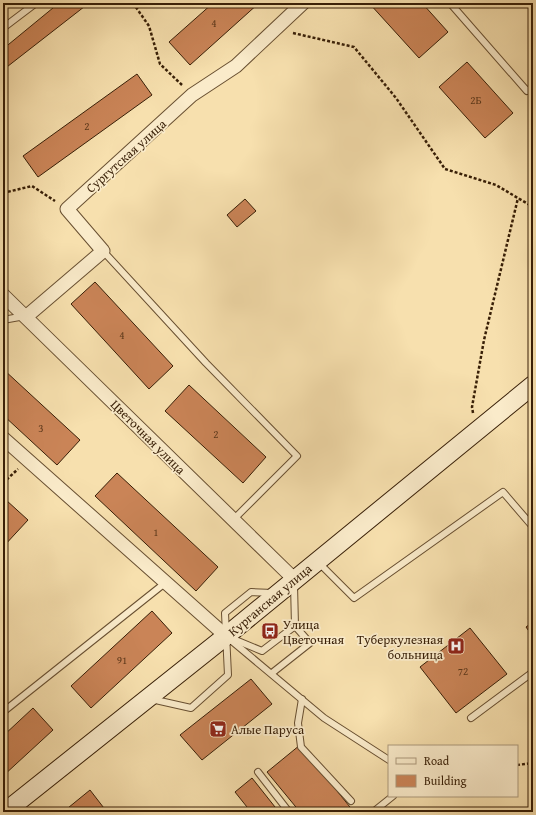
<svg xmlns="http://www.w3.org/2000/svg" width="536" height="815" font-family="'Gentium Book Plus',serif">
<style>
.building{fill:#ca8457;stroke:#381f07}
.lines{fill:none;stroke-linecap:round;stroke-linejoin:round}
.lane-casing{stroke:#684f31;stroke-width:8}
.street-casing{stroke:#684f31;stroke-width:15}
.secondary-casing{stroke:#381f07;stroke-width:20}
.path{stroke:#381f07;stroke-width:2.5;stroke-dasharray:3 2;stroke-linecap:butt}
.lane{stroke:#faebca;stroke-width:6}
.street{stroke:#faebca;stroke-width:13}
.secondary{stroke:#faebca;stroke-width:18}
.labels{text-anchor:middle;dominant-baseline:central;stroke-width:3.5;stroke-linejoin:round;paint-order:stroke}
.number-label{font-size:11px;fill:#5c381b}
.street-label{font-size:13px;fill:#381f07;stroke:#faebca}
.poi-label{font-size:13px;fill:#381f07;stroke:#faebca;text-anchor:start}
</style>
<rect width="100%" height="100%" fill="#f7e0ae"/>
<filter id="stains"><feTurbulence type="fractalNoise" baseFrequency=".005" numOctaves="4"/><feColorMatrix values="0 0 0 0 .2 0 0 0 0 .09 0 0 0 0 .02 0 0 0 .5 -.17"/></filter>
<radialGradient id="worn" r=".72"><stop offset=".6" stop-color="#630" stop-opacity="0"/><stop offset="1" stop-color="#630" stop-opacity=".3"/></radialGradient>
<!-- building -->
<g class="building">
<polygon points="3,3 10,3 3,9"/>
<polygon points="59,3 89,3 3,70 3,49"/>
<polygon points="213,3 259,3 190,65 169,42"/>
<polygon points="369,3 422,3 448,32 419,58"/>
<polygon points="467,62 513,113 485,138 439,87"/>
<polygon points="137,74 152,95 38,177 23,156"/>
<polygon points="245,199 256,211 237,227 227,215"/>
<polygon points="95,282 173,366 149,389 71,304"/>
<polygon points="3,369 80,440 57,465 3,415"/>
<polygon points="189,385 266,457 243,483 165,411"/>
<polygon points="117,473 218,567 196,591 95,496"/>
<polygon points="6,500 28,520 3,547 3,503"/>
<polygon points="152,611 172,633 91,708 71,686"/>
<polygon points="533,622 533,637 526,627"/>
<polygon points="470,628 507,674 456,713 420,667"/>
<polygon points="251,679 272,704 202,760 180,735"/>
<polygon points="33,708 53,730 3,776 3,736"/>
<polygon points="300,745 354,812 300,812 267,772"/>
<polygon points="252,778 279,812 251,812 235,792"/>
<polygon points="90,790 107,812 63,812"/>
</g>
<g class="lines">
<!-- lane casing -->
<g class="lane-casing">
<g id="lane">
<polyline points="450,3 527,91 533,87"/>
<polyline points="3,28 36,3"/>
<polyline points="103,251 206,363 297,456 233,520"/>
<polyline points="3,320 25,316"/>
<polyline points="319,563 354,598 503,492 533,527"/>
<polyline points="227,637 324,718 389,760"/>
<polyline points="233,639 262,651 295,626 294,584"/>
<polyline points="272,673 310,643 295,626"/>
<polyline points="151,699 191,708 228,675 225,613 251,592 273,593"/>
<polyline points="302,699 298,723 301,747 351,801"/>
<polyline points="3,712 165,583"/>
<polyline points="471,718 533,672"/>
<polyline points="258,772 289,812"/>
<polyline points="373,812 393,796"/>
</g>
</g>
<!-- street casing -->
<g class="street-casing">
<g id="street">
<polyline points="3,295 294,579"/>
<polyline points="27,316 103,251 67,209 192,95 236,66 303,3"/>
<polyline points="3,438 226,636"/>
</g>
</g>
<!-- secondary casing -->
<g class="secondary-casing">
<polyline id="secondary" points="5,812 226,636 533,385"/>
</g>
<!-- path -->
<g class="path">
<polyline points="133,3 149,26 160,64 182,85"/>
<polyline points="293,33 354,47 396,98 445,169 496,185 533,207"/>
<polyline points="3,193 32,186 55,201"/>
<polyline points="473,413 472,407 484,340 518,198"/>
<polyline points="3,483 18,469"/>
<polyline points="517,765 533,763"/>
</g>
<!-- lane -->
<use href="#lane" class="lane"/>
<!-- street -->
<use href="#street" class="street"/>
<!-- secondary -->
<use href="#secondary" class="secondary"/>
</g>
<!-- icons -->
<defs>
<g id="bus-square" transform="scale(0.9)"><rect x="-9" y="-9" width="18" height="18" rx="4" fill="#8f2418" stroke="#faebca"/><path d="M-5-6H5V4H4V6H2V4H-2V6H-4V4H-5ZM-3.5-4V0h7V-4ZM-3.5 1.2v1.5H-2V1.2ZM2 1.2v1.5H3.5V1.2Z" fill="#fff"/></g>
<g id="hospital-square" transform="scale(0.9)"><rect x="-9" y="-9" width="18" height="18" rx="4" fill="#8f2418" stroke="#faebca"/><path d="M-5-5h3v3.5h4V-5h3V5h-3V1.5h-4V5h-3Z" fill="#fff"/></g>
<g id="supermarket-square" transform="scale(0.9)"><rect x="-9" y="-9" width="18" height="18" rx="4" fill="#8f2418" stroke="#faebca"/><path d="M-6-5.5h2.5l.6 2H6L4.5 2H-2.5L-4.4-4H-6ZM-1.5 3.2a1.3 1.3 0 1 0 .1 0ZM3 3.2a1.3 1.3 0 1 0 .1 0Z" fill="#fff"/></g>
</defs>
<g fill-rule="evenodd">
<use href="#bus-square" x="270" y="631"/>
<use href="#hospital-square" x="456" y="646"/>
<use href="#supermarket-square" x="218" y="729"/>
</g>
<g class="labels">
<!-- number labels -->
<g class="number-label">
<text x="214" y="23">4</text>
<text x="476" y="100">2Б</text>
<text x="87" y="126">2</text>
<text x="122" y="335">4</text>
<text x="41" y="428">3</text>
<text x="216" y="434">2</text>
<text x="156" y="532">1</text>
<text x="122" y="660">91</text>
<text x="463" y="671">72</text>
</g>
<!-- street labels -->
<g class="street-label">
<text transform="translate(126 156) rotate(-42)">Сургутская улица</text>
<text transform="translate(148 437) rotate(45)">Цветочная улица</text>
<text transform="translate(270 600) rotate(-40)">Курганская улица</text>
</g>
<!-- poi labels -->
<g class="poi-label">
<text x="283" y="624">Улица<tspan x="283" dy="15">Цветочная</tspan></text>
<text x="443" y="639" text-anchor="end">Туберкулезная<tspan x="443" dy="15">больница</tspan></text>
<text x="231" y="729">Алые Паруса</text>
</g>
</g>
<!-- margin -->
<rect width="536" height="815" fill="none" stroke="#f7e0ae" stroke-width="16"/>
<rect x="4" y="4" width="528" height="807" fill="none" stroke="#381f07" stroke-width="2"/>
<rect x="8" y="8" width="520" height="799" fill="none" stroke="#381f07"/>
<!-- legend -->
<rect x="388" y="745" width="130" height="52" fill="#faebca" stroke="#ac997c"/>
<rect x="396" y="758" width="20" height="6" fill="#faebca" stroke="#ac997c"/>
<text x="424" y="765" font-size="12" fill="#381f07">Road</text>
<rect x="396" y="775" width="20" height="12" fill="#ca8457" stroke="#ac997c"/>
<text x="424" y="785" font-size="12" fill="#381f07">Building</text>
<rect width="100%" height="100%" filter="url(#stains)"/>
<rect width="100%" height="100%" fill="url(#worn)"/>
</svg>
